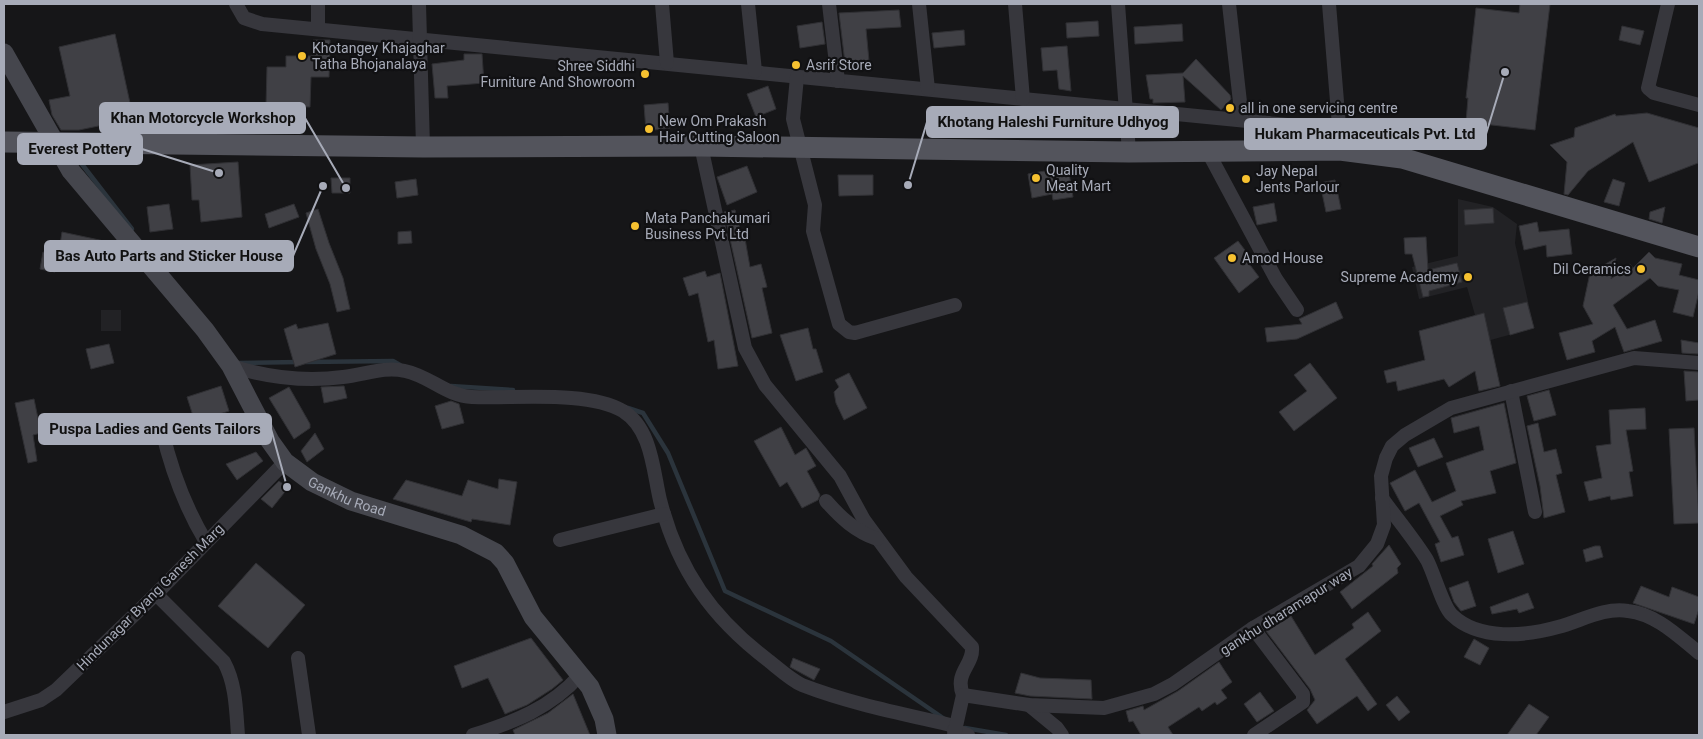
<svg xmlns="http://www.w3.org/2000/svg" width="1703" height="739" font-family="Roboto,sans-serif">
<style>
.built{fill:#222225}
.lines{fill:none;stroke-linecap:round;stroke-linejoin:round}
.stream{stroke:#2b343c;stroke-width:4.5}
.building{fill:#404045;stroke:#303034}
.street{stroke:#37373d;stroke-width:14}
.secondary{stroke:#45464d;stroke-width:19}
.primary{stroke:#53545c;stroke-width:21}
.poi-dot{fill:#f6c130;stroke:#111113;stroke-width:2}
.labels{text-anchor:middle;dominant-baseline:central;stroke-width:4.5;stroke-linejoin:round;paint-order:stroke}
.poi-label{font-size:14px;fill:#a7abb8;stroke:#111113;text-anchor:start}
.street-label{font-size:14px;fill:#a7abb8;stroke:#111113}
.leader{fill:none;stroke:#a7abb8;stroke-width:2}
.callout-dot{fill:#a7abb8;stroke:#111113;stroke-width:2}
.callout{fill:#a7abb8;stroke:#a7abb8;stroke-width:2}
.callout-label{font-size:15px;text-anchor:middle;font-weight:bold;fill:#111}
</style>
<rect width="100%" height="100%" fill="#161618"/>
<!-- built -->
<g class="built">
<polygon points="1458,199 1493,207 1517,224 1515,243 1534,328 1487,341 1475,315 1467,287 1419,299 1412,267 1458,256"/>
<rect x="101" y="310" width="20" height="21"/>
</g>
<g class="lines">
<!-- stream -->
<g class="stream">
<polyline points="71,150 132,229"/>
<polyline points="306,362 393,361 400,365"/>
<polyline points="239,363 298,362"/>
<polyline points="451,386 513,390"/>
<polyline points="628,408 643,413 668,453 725,591 831,641 943,718"/>
<polyline points="965,728 1006,735"/>
</g>
</g>
<!-- building -->
<g class="building">
<polygon points="1520,4 1550,4 1535,130 1466,122 1468,98 1466,98 1476,8 1519,13"/>
<polygon points="899,10 901,27 866,29 869,61 845,63 839,13"/>
<polygon points="1098,21 1099,36 1067,38 1066,23"/>
<polygon points="822,22 825,44 800,48 797,26"/>
<polygon points="1182,24 1183,41 1135,44 1134,27"/>
<polygon points="1622,26 1644,31 1640,45 1619,40"/>
<polygon points="964,30 965,45 934,48 932,33"/>
<polygon points="115,34 130,103 105,109 108,124 79,130 61,130 52,115 49,100 70,96 59,47"/>
<polygon points="313,40 330,40 329,77 311,77 310,107 266,106 267,67 286,67 286,56 312,56"/>
<polygon points="1067,46 1071,91 1059,89 1057,70 1043,71 1041,48"/>
<polygon points="464,54 482,54 484,83 447,86 448,98 435,98 432,64 464,60"/>
<polygon points="1196,59 1230,95 1231,99 1221,110 1183,76 1185,102 1153,103 1153,99 1150,99 1146,75 1183,73"/>
<polygon points="768,86 776,109 756,117 747,94"/>
<polygon points="668,103 670,128 646,131 644,105"/>
<polygon points="1647,113 1699,128 1698,163 1649,182 1633,142 1588,171 1568,195 1564,194 1567,162 1550,145 1574,137 1575,128 1615,114 1616,116"/>
<polygon points="238,162 242,217 201,222 199,200 192,200 190,165"/>
<polygon points="747,166 757,192 727,205 717,177"/>
<polygon points="1056,169 1057,175 1069,173 1073,197 1053,200 1052,194 1032,198 1028,174"/>
<polygon points="838,175 873,175 873,195 839,196"/>
<polygon points="331,178 350,178 350,193 332,193"/>
<polygon points="416,179 418,195 397,198 395,182"/>
<polygon points="1613,179 1625,183 1619,206 1604,202"/>
<polygon points="1335,180 1341,209 1326,212 1320,183"/>
<polygon points="1274,203 1277,221 1257,225 1253,207"/>
<polygon points="169,204 173,229 150,232 147,207"/>
<polygon points="294,204 299,217 269,228 265,214"/>
<polygon points="1665,207 1662,223 1649,219 1650,212"/>
<polygon points="1493,208 1494,223 1465,225 1464,210"/>
<polygon points="318,209 329,243 343,278 350,309 337,312 330,284 316,249 306,213"/>
<polygon points="735,210 741,233 744,233 750,267 761,264 767,287 762,288 772,333 752,338 724,212"/>
<polygon points="1537,222 1539,232 1569,229 1572,254 1547,257 1546,245 1524,250 1519,226"/>
<polygon points="411,231 412,243 398,244 398,232"/>
<polygon points="62,232 104,241 103,249 60,245"/>
<polygon points="1426,237 1428,270 1457,263 1462,282 1429,291 1429,296 1423,297 1412,254 1405,254 1404,238"/>
<polygon points="1238,241 1251,258 1247,261 1259,277 1239,293 1214,258"/>
<polygon points="43,252 58,255 55,272 40,269"/>
<polygon points="1649,252 1655,258 1682,264 1679,275 1699,280 1699,291 1693,317 1673,312 1679,290 1658,286 1650,278 1613,305 1627,329 1655,320 1662,341 1624,352 1615,327 1592,341 1595,352 1567,360 1559,333 1593,324 1583,306 1590,273 1616,258 1611,279 1630,264 1633,268"/>
<polygon points="705,271 707,277 720,273 738,366 718,369 714,340 708,342 698,293 689,296 683,278"/>
<polygon points="1336,302 1343,318 1297,339 1267,342 1265,328 1302,324 1299,319"/>
<polygon points="1527,302 1534,328 1510,335 1503,308"/>
<polygon points="1484,313 1500,386 1479,391 1475,371 1449,387 1444,379 1398,391 1396,381 1387,383 1384,371 1425,360 1419,331"/>
<polygon points="328,323 336,354 295,367 284,329 296,324 298,329"/>
<polygon points="808,328 813,349 816,349 823,372 796,381 780,335"/>
<polygon points="1681,340 1699,343 1699,354 1682,353"/>
<polygon points="109,344 114,363 91,369 86,349"/>
<polygon points="1310,363 1337,398 1294,431 1279,412 1307,391 1294,375"/>
<polygon points="1684,371 1699,372 1699,400 1686,401"/>
<polygon points="849,373 867,408 844,420 836,403 834,392 839,387 835,380"/>
<polygon points="221,386 229,411 195,422 187,397"/>
<polygon points="344,386 347,398 324,403 321,387"/>
<polygon points="289,387 310,424 310,428 294,439 269,398"/>
<polygon points="1549,390 1556,415 1534,421 1527,396"/>
<polygon points="34,399 41,433 33,435 37,461 28,463 15,403"/>
<polygon points="451,401 459,404 464,423 442,429 435,406"/>
<polygon points="1504,403 1516,463 1490,471 1496,493 1461,501 1463,505 1440,516 1452,538 1458,536 1464,555 1441,562 1435,544 1440,542 1419,503 1405,511 1390,483 1415,470 1432,502 1456,491 1446,463 1484,450 1479,426 1454,433 1451,418"/>
<polygon points="1645,408 1646,429 1626,430 1633,471 1629,472 1633,496 1611,500 1610,496 1589,501 1584,482 1602,478 1596,446 1611,444 1609,410"/>
<polygon points="1538,423 1544,452 1556,449 1562,473 1556,475 1565,512 1544,518 1540,486 1527,426"/>
<polygon points="781,427 795,455 806,448 816,466 807,471 820,495 818,500 802,508 787,482 780,487 754,441"/>
<polygon points="1694,428 1699,523 1674,524 1669,429"/>
<polygon points="315,433 324,449 307,462 301,451"/>
<polygon points="1434,438 1443,457 1418,467 1409,448"/>
<polygon points="256,452 263,461 237,480 226,464"/>
<polygon points="499,479 517,482 510,525 472,519 471,522 393,499 406,480 462,496 468,480 498,489"/>
<polygon points="279,481 288,488 272,508 261,499"/>
<polygon points="1513,531 1524,564 1498,573 1488,539"/>
<polygon points="1389,545 1401,564 1397,568 1398,573 1352,609 1340,592 1373,566 1372,564"/>
<polygon points="1595,546 1600,546 1603,557 1586,562 1583,550"/>
<polygon points="256,563 305,605 268,648 218,606"/>
<polygon points="1468,581 1476,606 1461,611 1454,602 1449,588"/>
<polygon points="1641,586 1669,597 1672,587 1699,597 1699,609 1694,624 1633,603"/>
<polygon points="1528,593 1534,608 1519,613 1517,609 1492,614 1490,607"/>
<polygon points="1368,612 1381,631 1345,659 1377,704 1368,711 1357,696 1317,724 1307,710 1315,700 1310,689 1266,631 1291,616 1315,655 1354,628 1352,624"/>
<polygon points="531,638 563,680 552,689 527,705 505,714 488,678 462,688 454,666"/>
<polygon points="1474,639 1489,648 1480,665 1464,657"/>
<polygon points="793,658 820,669 814,680 790,667"/>
<polygon points="1219,662 1232,682 1221,690 1227,698 1217,705 1215,702 1202,711 1199,707 1168,727 1173,735 1141,735 1133,721 1129,722 1126,711 1143,706 1144,710 1178,691"/>
<polygon points="1021,673 1040,678 1091,680 1092,699 1030,696 1015,693"/>
<polygon points="1260,692 1274,711 1257,722 1244,704"/>
<polygon points="573,694 590,735 515,735 513,730 548,713"/>
<polygon points="1397,696 1410,712 1399,721 1386,705"/>
<polygon points="1529,704 1549,717 1536,735 1507,735"/>
</g>
<g class="lines">
<!-- street -->
<g class="street">
<polyline points="236,4 244,18 262,24 1339,130"/>
<polyline points="318,4 318,29"/>
<polyline points="419,4 423,147"/>
<polyline points="662,4 667,63"/>
<polyline points="748,4 755,71"/>
<polyline points="829,4 838,81"/>
<polyline points="919,4 928,89"/>
<polyline points="1015,4 1023,99"/>
<polyline points="1118,4 1129,152"/>
<polyline points="1229,4 1242,120"/>
<polyline points="1329,4 1340,138"/>
<polyline points="1668,4 1648,88 1654,93 1699,105"/>
<polyline points="797,77 793,119 815,205 813,231 839,324 849,332 855,333 955,305"/>
<path d="M701 146 745 348 765 385 840 476 864 520 906 577 972 647C974 665 954 672 963 695"/>
<polyline points="1208,152 1276,279 1297,310"/>
<path d="M231 366C266 377 306 382 343 377 364 375 384 366 405 371 430 376 446 396 472 397 514 399 587 390 623 411 652 429 653 471 660 500 678 570 712 618 769 661 779 669 791 680 802 685 851 704 904 714 955 726"/>
<polyline points="1511,391 1535,512"/>
<path d="M162 430C171 469 185 507 206 542"/>
<path d="M1382 498C1397 519 1414 539 1427 560 1434 573 1443 607 1452 615 1479 641 1526 636 1558 627 1581 621 1604 607 1628 611 1656 614 1678 636 1699 653"/>
<path d="M826 501C841 518 855 531 877 539"/>
<polyline points="560,540 664,514"/>
<path d="M156 594 224 662C236 684 236 710 238 735"/>
<polyline points="1253,628 1303,694 1303,702 1254,735"/>
<polyline points="298,658 309,735"/>
<polyline points="1029,705 1057,728 1062,735"/>
<polyline points="4,712 41,700 56,690 156,594 285,462"/>
<polyline points="954,730 968,735"/>
<path d="M473 735C514 722 551 708 580 675"/>
<polyline points="954,735 963,695 1029,705 1104,708 1154,694 1173,684 1253,628 1359,566 1377,544 1384,525 1381,476 1386,458 1392,446 1405,435 1451,408 1634,358 1699,363"/>
</g>
<!-- secondary -->
<path class="secondary" id="s1" d="M4 53 71 171 205 330 231 366 270 441 285 462 312 482 351 501 461 535 496 553 505 563 533 617 590 687 604 719 607 735"/>
<!-- primary -->
<polyline class="primary" points="4,142 423,147 701,146 1129,152 1340,150 1402,158 1699,247"/>
</g>
<!-- markers -->
<g class="poi-dot">
<circle cx="302" cy="56" r="5"/>
<circle cx="796" cy="65" r="5"/>
<circle cx="645" cy="74" r="5"/>
<circle cx="1230" cy="108" r="5"/>
<circle cx="649" cy="129" r="5"/>
<circle cx="1036" cy="178" r="5"/>
<circle cx="1246" cy="179" r="5"/>
<circle cx="635" cy="226" r="5"/>
<circle cx="1232" cy="258" r="5"/>
<circle cx="1641" cy="269" r="5"/>
<circle cx="1468" cy="277" r="5"/>
</g>
<g class="labels">
<!-- poi labels -->
<g class="poi-label">
<text x="312" y="48">Khotangey Khajaghar<tspan x="312" dy="16">Tatha Bhojanalaya</tspan></text>
<text x="806" y="65">Asrif Store</text>
<text x="635" y="66" text-anchor="end">Shree Siddhi<tspan x="635" dy="16">Furniture And Showroom</tspan></text>
<text x="1240" y="108">all in one servicing centre</text>
<text x="659" y="121">New Om Prakash<tspan x="659" dy="16">Hair Cutting Saloon</tspan></text>
<text x="1046" y="170">Quality<tspan x="1046" dy="16">Meat Mart</tspan></text>
<text x="1256" y="171">Jay Nepal<tspan x="1256" dy="16">Jents Parlour</tspan></text>
<text x="645" y="218">Mata Panchakumari<tspan x="645" dy="16">Business Pvt Ltd</tspan></text>
<text x="1242" y="258">Amod House</text>
<text x="1631" y="269" text-anchor="end">Dil Ceramics</text>
<text x="1458" y="277" text-anchor="end">Supreme Academy</text>
</g>
<!-- street labels -->
<g class="street-label">
<text stroke="none"><textPath href="#s1" startOffset="570">Gankhu Road</textPath></text>
<text transform="translate(150 597) rotate(-45)">Hindunagar Byang Ganesh Marg</text>
<text transform="translate(1286 611) rotate(-32)">gankhu dharamapur way</text>
</g>
</g>
<!-- callouts -->
<path class="leader" d="M346 188L305 118M908 185L927 122M1505 72L1486 134M219 173L142 149M323 186L293 256M287 487L271 429"/>
<g class="callout-dot">
<circle cx="346" cy="188" r="5"/>
<circle cx="908" cy="185" r="5"/>
<circle cx="1505" cy="72" r="5"/>
<circle cx="219" cy="173" r="5"/>
<circle cx="323" cy="186" r="5"/>
<circle cx="287" cy="487" r="5"/>
</g>
<g class="callout">
<rect x="100" y="103" width="205" height="30" rx="5"/>
<rect x="927" y="107" width="251" height="30" rx="5"/>
<rect x="1245" y="119" width="241" height="30" rx="5"/>
<rect x="18" y="134" width="124" height="30" rx="5"/>
<rect x="45" y="241" width="248" height="30" rx="5"/>
<rect x="39" y="414" width="232" height="30" rx="5"/>
</g>
<g class="callout-label">
<text x="203" y="123">Khan Motorcycle Workshop</text>
<text x="1053" y="127">Khotang Haleshi Furniture Udhyog</text>
<text x="1365" y="139">Hukam Pharmaceuticals Pvt. Ltd</text>
<text x="80" y="154">Everest Pottery</text>
<text x="169" y="261">Bas Auto Parts and Sticker House</text>
<text x="155" y="434">Puspa Ladies and Gents Tailors</text>
</g>
<!-- border -->
<rect width="1703" height="739" fill="none" stroke="#a7abb8" stroke-width="10"/>
</svg>
